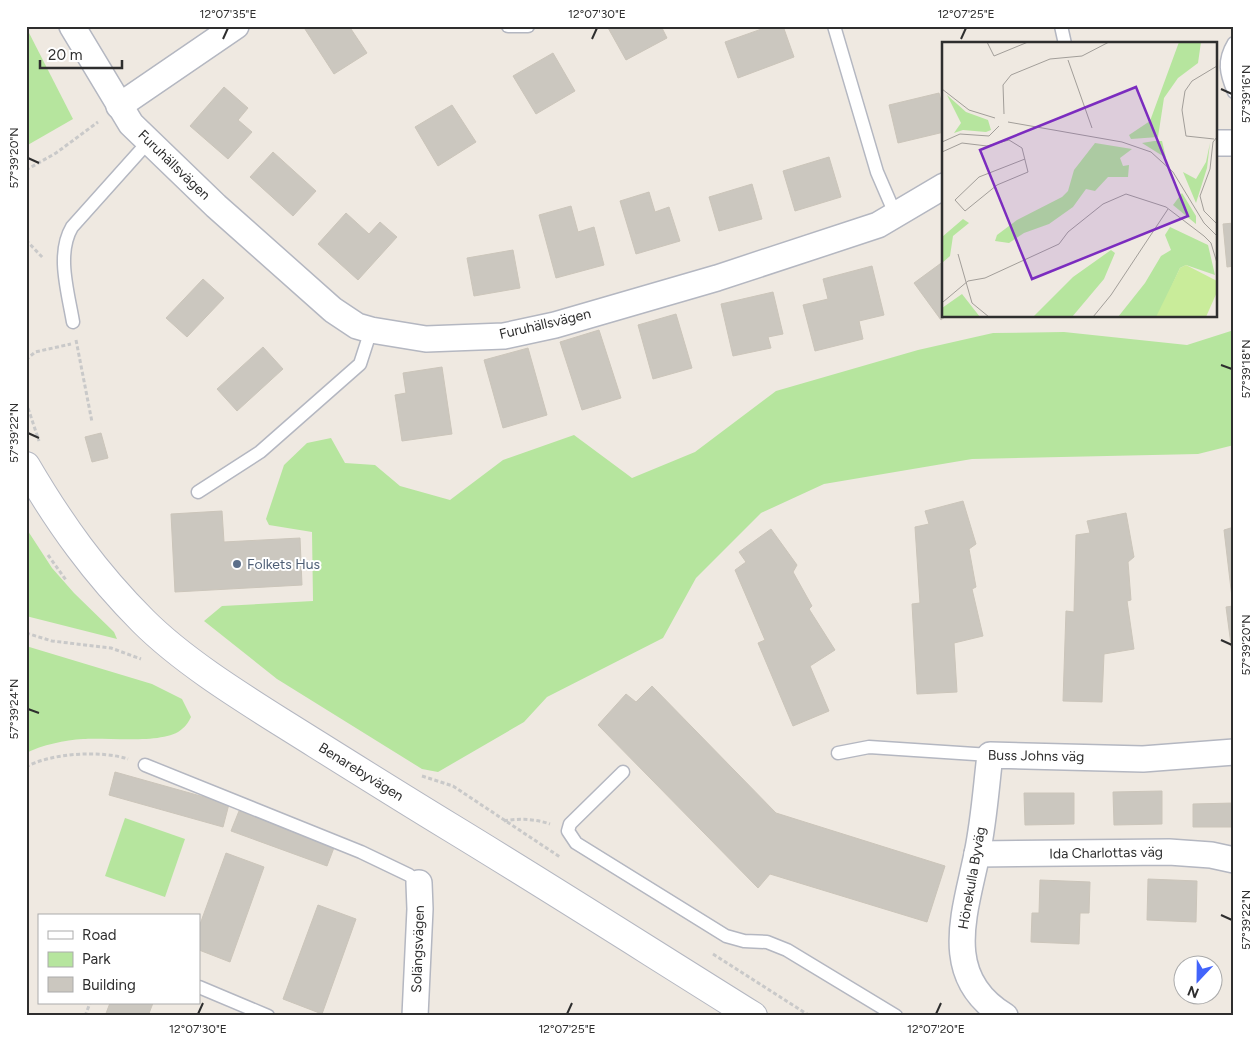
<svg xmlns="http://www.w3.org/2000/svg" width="1260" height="1042" font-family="Figtree,sans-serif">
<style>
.green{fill:#b6e59e}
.building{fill:#cbc7bf;stroke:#cbc5ba}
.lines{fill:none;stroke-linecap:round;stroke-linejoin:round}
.lane-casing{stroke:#b4b7c1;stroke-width:15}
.street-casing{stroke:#b4b7c1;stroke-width:28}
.secondary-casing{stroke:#b4b7c1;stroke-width:30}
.path{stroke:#c9c9c9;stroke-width:3;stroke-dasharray:4 2.5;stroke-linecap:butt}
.lane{stroke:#fff;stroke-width:12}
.street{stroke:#fff;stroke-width:25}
.secondary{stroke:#fff;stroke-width:28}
.ticks{fill:none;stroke:#2e2e2e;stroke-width:2}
.service-dot{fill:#5c6f8a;stroke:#fff;stroke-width:2}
.labels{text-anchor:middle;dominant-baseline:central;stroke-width:4;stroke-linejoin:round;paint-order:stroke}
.street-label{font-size:14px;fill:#2e2e2e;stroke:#fff}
.service-label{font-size:14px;fill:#4e5e75;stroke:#fff;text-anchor:start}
.inset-road{fill:none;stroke:#a29e99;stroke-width:1}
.view{fill:#7b2cbf;fill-opacity:0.15;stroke:#7b2cbf;stroke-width:2.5}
.inset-edge{fill:none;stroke:#2e2e2e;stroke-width:2.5}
.neatline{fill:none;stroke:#2e2e2e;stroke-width:2}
.ticks-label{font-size:12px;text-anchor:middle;fill:#2e2e2e}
</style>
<rect width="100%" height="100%" fill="#efe9e1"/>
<!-- green -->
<g class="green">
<polygon points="26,27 73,119 26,146"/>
<polygon points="1234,330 1234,445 1198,454 972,459 824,484 761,513 696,578 663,638 547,697 524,722 438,772 422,769 277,679 204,621 222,606 313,601 312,532 269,525 266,519 284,465 307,443 331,438 345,463 375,465 400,486 450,500 503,460 574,435 632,478 695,452 776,391 918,350 993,333 1064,332 1187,345"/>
<polygon points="26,528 52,568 74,593 114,632 117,639 26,616"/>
<path d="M26 646 152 684 182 699 191 717C189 721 186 726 182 729 165 745 107 737 83 739 65 740 42 745 26 753Z"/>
<polygon points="125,818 185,839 165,897 105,876"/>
</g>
<!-- building -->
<g class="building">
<polygon points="303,26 349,26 367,53 334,74"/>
<polygon points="607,26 661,26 667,38 626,60"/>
<polygon points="770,26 783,26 794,57 738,78 725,42"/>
<polygon points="553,53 575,91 536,114 513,76"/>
<polygon points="224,87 248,108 238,120 252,132 228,159 190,126"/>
<polygon points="939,93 944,113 944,132 898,143 889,105"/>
<polygon points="452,105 476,142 438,166 415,127"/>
<polygon points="273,152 316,191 293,216 250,177"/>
<polygon points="829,157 841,197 795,211 783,171"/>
<polygon points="752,184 762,219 719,231 709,197"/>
<polygon points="649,192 655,212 669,207 680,241 636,254 620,201"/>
<polygon points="571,206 578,232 594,227 604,265 556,278 539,215"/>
<polygon points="346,213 369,234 380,222 397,237 358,280 318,244"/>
<polygon points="1234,223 1234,266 1227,267 1223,224"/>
<polygon points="513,250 520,288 474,296 467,258"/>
<polygon points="944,261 944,316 946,316 941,320 914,283"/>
<polygon points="872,266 884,315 859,321 863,339 815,351 803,305 828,299 823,279"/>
<polygon points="203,279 224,298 187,337 166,318"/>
<polygon points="773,292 783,334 768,337 771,348 733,356 721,304"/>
<polygon points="676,314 692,368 653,379 638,325"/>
<polygon points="599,330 621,398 582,410 560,342"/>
<polygon points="263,347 283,369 237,411 217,389"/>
<polygon points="528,348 547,415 503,428 484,360"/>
<polygon points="442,367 452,434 402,441 395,395 406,393 403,373"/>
<polygon points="101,433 108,458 92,462 85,437"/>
<polygon points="963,501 976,544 969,549 976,587 972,589 983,636 954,643 957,692 917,694 912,604 920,603 915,527 929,524 925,511"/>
<polygon points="222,511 224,542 300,538 302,585 175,592 171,514"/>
<polygon points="1126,513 1134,557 1128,562 1131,600 1127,601 1134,649 1104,654 1102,702 1063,701 1066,611 1074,612 1076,535 1090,533 1087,521"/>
<polygon points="1234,527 1234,667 1226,607 1233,606 1224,530"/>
<polygon points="771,529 797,565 793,572 812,606 809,609 835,650 810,666 829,711 793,726 758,643 765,640 735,570 746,562 739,552"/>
<polygon points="652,686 776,813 945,866 927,922 770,874 758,888 598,725 626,694 636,702"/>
<polygon points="115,772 229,804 223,827 109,795"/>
<polygon points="1162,791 1162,824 1114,825 1113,792"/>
<polygon points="1024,793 1074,793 1074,824 1025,825"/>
<polygon points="1234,803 1234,827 1193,827 1193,804"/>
<polygon points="239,811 335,845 327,866 231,831"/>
<polygon points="226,853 264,867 230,962 199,950 199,927"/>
<polygon points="1148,879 1197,881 1196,922 1147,920"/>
<polygon points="1040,880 1090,882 1089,913 1080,913 1079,944 1031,942 1032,913 1039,913"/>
<polygon points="318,905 356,919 322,1014 283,999"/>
<polygon points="110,1003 153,1003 148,1016 105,1016"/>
</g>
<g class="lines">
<!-- lane casing -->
<g class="lane-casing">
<g id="lane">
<polyline points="508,26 528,26"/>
<polyline points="834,26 877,172 896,216"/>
<polyline points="1061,26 1065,44"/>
<path d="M1234 43C1223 61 1226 73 1234 92"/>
<path d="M73 322C68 292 56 254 72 227L149 141"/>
<polyline points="198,492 260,452 360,364 371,330"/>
<polyline points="838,753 869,747 990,755"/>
<polyline points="145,765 361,852 409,875 419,883"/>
<polyline points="623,772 570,824 568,831 576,843 726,936 744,941 767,942 787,950 896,1016"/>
<polyline points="199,987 268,1016"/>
</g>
</g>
<!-- street casing -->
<g class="street-casing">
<g id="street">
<polyline points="72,26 131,124 216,206 333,310 357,326 371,330 426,339 504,336 555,325 717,278 878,225 944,186"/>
<polyline points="119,106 236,26"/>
<polyline points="1216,143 1234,143"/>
<polyline points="977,854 1169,852 1211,855 1234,860"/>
<polyline points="415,1016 420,909 419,883"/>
<path d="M1005 1016C940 977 965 913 977 854 984 821 986 788 990 755L1143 759 1234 752"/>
</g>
</g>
<!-- secondary casing -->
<g class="secondary-casing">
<path id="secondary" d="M26 466C60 524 95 573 143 621 181 659 235 693 281 722 337 757 394 793 450 827 552 889 652 953 753 1016"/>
</g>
<!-- path -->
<g class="path">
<polyline points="26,170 56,153 98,122"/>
<polyline points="26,240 43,258"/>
<polyline points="76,340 92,422"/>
<polyline points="26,360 35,352 71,344"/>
<polyline points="26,402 39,441"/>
<polyline points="48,555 66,580"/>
<polyline points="26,633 52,641 111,648 141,659"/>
<path d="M26 767C51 753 101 750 128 759"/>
<polyline points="422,776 453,786 560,857"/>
<path d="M504 821C520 818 535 819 550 824"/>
<polyline points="713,954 810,1016"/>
<polyline points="85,1016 90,1003"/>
</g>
<!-- lane -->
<use href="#lane" class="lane"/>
<!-- street -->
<use href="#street" class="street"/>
<!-- secondary -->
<use href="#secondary" class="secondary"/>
</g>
<!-- ticks -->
<path class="ticks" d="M223 39 228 28M592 39 597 28M961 39 966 28M1221 89 1232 94M28 158 39 163M1221 365 1232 369M28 433 39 438M1221 640 1232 645M28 709 39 713M1221 915 1232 920M198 1014 203 1003M567 1014 572 1003M936 1014 941 1003"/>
<!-- markers -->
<circle class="service-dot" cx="237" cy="564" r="5"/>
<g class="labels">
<!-- street labels -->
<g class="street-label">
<text transform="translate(174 165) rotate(44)">Furuhällsvägen</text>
<text transform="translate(545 324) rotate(-13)">Furuhällsvägen</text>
<text transform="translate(1036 756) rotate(1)">Buss Johns väg</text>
<text transform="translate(361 772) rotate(32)">Benarebyvägen</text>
<text transform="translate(1106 853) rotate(-1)">Ida Charlottas väg</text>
<text transform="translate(972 878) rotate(-80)">Hönekulla Byväg</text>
<text transform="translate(418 949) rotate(-88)">Solängsvägen</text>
</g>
<!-- service labels -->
<g class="service-label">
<text x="247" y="564">Folkets Hus</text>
</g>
</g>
<!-- overview -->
<g transform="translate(942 42)">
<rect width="275" height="275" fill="#efe9e1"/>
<path d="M237 0H259L256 21 236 36 222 56 216 95 189 97 187 93 208 79ZM5 53 24 70 46 78 49 88 44 90 21 88 12 91 19 81ZM220 99 224 116 200 101 212 99ZM153 101 190 107 178 116 181 124 187 123 186 135H166L153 149 144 147 131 165 107 182 82 191 67 201 53 199 55 193 75 178 120 155 126 149 132 128ZM268 101 265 126 254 161 241 130 254 137 264 120ZM240 151 254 174V182L231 163ZM21 177 27 181 11 194 8 214 0 221V195ZM228 185 266 203 273 233 244 223 238 226 216 274 176 275 203 241 219 214 229 208 223 193ZM169 208 173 211 162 237 130 275H91L131 235ZM20 252 38 275H0V266Z" fill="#b6e59e"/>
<path d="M244 223 275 239V250L264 275H214L238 226Z" fill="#c9ec9a"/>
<path class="inset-road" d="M45 0 52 14 86 0M126 18 150 86M0 47 27 68 53 76M62 72 61 43 69 33 108 17 140 14 167 0M66 80 180 100 209 110 231 130 262 181 275 194M275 95 271 100 268 127 258 154 262 169 275 182M272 97 244 94 240 68 243 49 250 39 275 24M0 100 18 92 47 94 57 84M0 110 20 101 45 104 67 98 80 106 86 130 55 143 23 169 13 158 37 135 83 117M16 212 30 261 47 275M1 260 26 239 43 236 117 202 126 190 161 162 184 152 224 165 262 194 269 201 275 221M151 275 169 253 226 167"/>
<path class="view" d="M194 45 246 174 90 237 38 108Z"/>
<rect width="275" height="275" class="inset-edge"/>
</g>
<!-- border -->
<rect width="1260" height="1042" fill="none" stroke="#ffffff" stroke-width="55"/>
<!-- legend -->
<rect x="38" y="914" width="162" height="90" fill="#ffffff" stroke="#ababab"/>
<rect x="48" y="931" width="25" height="8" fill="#ffffff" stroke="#ababab"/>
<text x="82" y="940" font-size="15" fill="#2e2e2e">Road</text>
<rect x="48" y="952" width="25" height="15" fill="#b6e59e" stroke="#ababab"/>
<text x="82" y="964" font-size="15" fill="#2e2e2e">Park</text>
<rect x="48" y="977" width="25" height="15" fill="#cbc7bf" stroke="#ababab"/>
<text x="82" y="990" font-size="15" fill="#2e2e2e">Building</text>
<!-- north arrow -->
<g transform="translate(1198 980) rotate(202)"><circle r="24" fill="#ffffff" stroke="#ababab"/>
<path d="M0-4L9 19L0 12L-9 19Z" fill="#4264fb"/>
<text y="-8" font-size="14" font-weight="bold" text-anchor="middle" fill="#2e2e2e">N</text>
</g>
<!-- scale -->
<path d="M40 60v8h82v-8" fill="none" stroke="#2e2e2e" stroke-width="2.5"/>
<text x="48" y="60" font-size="15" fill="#2e2e2e" stroke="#ffffff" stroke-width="4" paint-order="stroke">20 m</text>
<rect x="28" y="28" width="1204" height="986" class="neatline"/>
<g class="ticks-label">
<text x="228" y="18">12°07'35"E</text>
<text x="597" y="18">12°07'30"E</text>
<text x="966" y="18">12°07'25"E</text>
<text transform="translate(1246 94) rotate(-90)" y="4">57°39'16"N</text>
<text transform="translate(14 158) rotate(-90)" y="4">57°39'20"N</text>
<text transform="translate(1246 369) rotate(-90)" y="4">57°39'18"N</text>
<text transform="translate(14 433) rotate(-90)" y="4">57°39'22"N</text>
<text transform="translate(1246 645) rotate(-90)" y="4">57°39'20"N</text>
<text transform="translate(14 709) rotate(-90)" y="4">57°39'24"N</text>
<text transform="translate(1246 920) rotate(-90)" y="4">57°39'22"N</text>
<text x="198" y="1033">12°07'30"E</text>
<text x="567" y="1033">12°07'25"E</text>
<text x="936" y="1033">12°07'20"E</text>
</g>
</svg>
